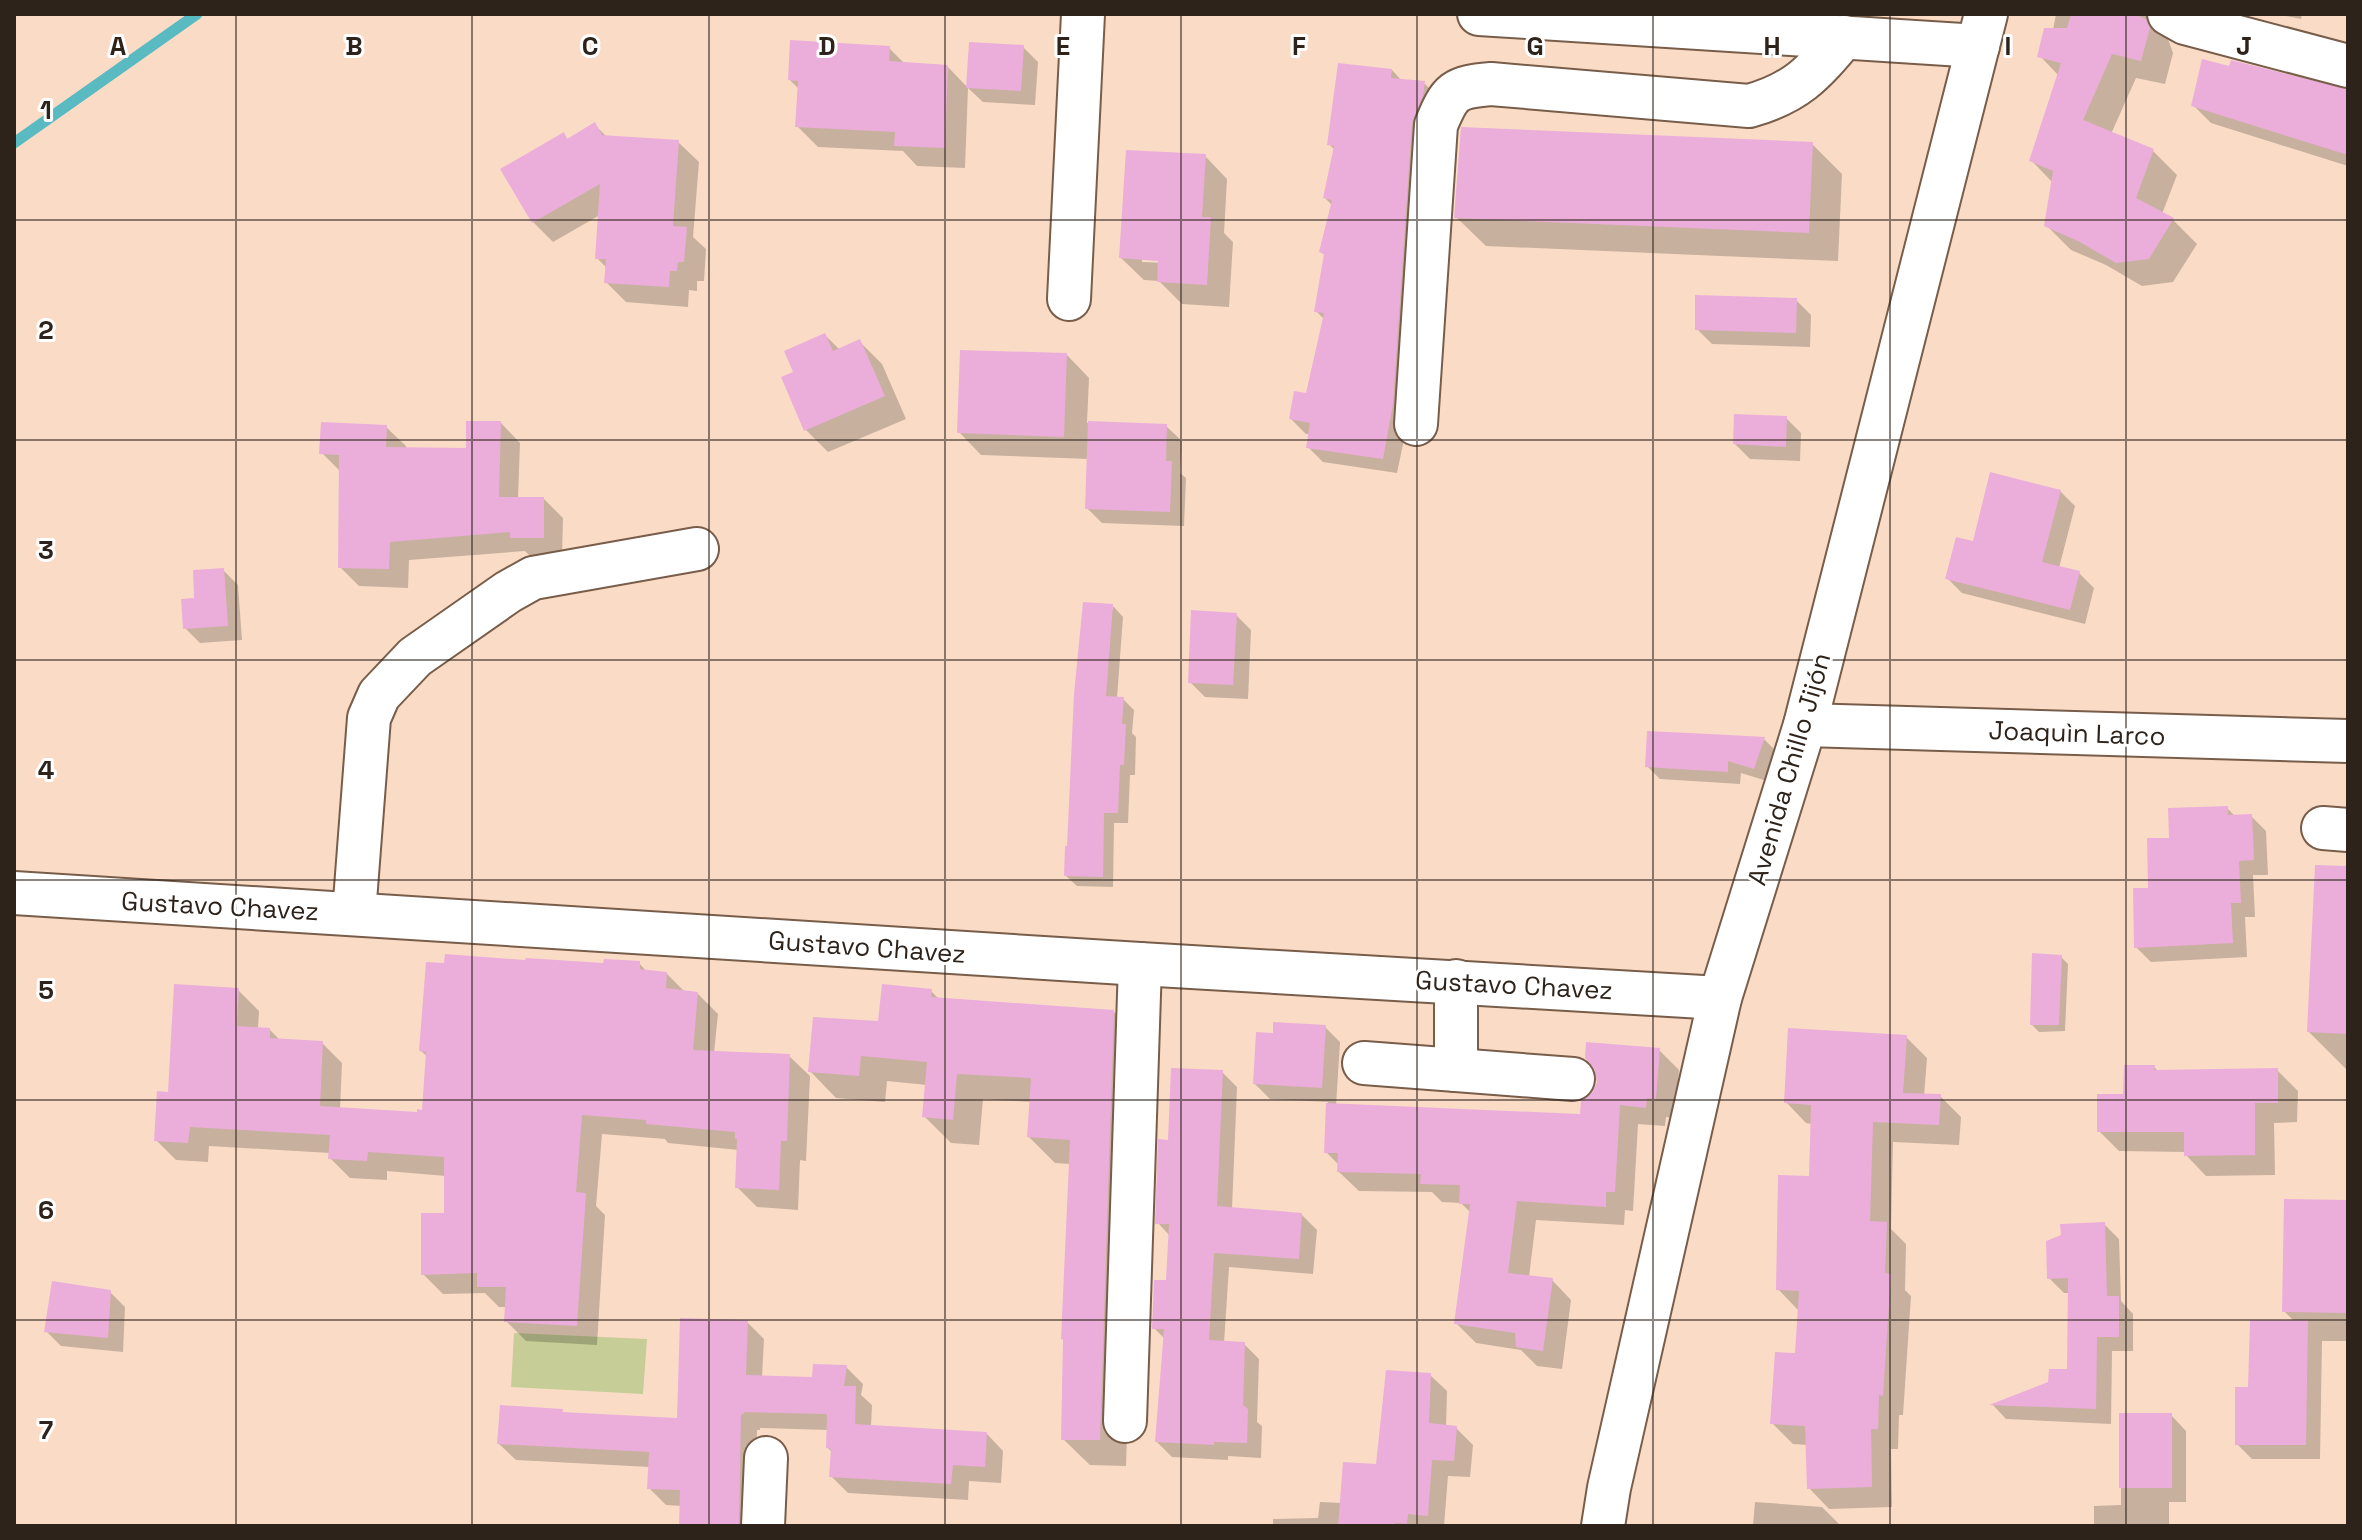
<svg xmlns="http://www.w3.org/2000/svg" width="2362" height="1540" font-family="'Space Grotesk',sans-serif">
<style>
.green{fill:#c7cd96}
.shadow{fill:#0003;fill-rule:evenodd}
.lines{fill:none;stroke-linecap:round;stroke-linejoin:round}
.stream{stroke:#59bac2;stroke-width:11}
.building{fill:#ebaeda}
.minor-casing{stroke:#775d4a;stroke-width:46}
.minor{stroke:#fff;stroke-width:42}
.grid{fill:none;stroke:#2e231b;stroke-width:2;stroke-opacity:0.55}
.labels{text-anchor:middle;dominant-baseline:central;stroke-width:6;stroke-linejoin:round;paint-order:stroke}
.street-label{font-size:26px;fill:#2e231b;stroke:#fff}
.grid-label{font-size:26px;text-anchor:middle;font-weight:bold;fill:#2e231b;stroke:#fff;stroke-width:6;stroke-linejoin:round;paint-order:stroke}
</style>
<rect width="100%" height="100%" fill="#fadcc6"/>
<!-- green -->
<polygon class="green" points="514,1333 647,1339 643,1394 511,1387"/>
<!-- shadow -->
<g class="shadow">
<polygon points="2056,14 2164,14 2171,27 2168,39 2173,53 2165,84 2136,78 2111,134 2152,150 2177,175 2162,214 2173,220 2197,244 2173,282 2142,286 2106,265 2071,250 2047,226 2053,183 2031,160 2059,76 2040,56 2053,30"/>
<polygon points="2276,14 2302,14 2301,19"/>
<polygon points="1023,47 1038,62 1035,105 983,102 968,88 965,168 917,166 903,151 818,147 797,126 799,89 790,80 889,48 905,64 948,67 968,88"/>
<polygon points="1392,70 1402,81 1424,83 1439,98 1408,420 1397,473 1323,462 1308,447 1310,434 1306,434 1291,419 1308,395 1325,320 1316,311 1326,256 1321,252 1332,205 1325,198 1335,150 1329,144"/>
<polygon points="2348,91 2348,166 2211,123 2193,105"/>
<polygon points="595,125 607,137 678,142 699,162 693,237 706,249 704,281 697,281 697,291 689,290 688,307 626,302 606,282 607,268 597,258 600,215 553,242 533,222 563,135 569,140"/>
<polygon points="1812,144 1842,174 1838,261 1486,246 1456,217"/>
<path d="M1205 156 1227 179 1224 233 1233 242 1229 307 1182 304 1159 281 1144 280 1121 258ZM1142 258 1168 259V263L1142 262Z"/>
<polygon points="1796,300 1811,315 1810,347 1712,344 1697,329"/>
<polygon points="825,335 840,350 860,342 882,364 906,419 828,452 805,429 795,374"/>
<polygon points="1067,355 1089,378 1087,423 1166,426 1182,441 1180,473 1186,478 1184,526 1102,523 1087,508 1089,459 981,455 959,432"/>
<polygon points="1786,418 1801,433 1800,461 1750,459 1735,444"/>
<polygon points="501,423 520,443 518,499 544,499 563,518 562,557 531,557 525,551 409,560 408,588 359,586 340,567 341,472 322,453 386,427 406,446 406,449 468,450"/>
<polygon points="2060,491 2075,506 2059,568 2079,573 2094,588 2085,624 1962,593 1947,578 1974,544"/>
<polygon points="223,570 238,585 242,640 200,643 185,628 196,599"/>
<polygon points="1113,606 1123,617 1117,698 1123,699 1134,710 1132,733 1136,737 1135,775 1130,775 1128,823 1114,823 1113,887 1077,886 1066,876 1069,848"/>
<polygon points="1236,615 1251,630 1248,699 1205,697 1190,682"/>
<polygon points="1764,739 1777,752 1767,781 1741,773 1740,784 1660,779 1647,766"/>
<polygon points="2227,808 2236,817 2251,816 2266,831 2268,875 2253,875 2255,917 2245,917 2247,957 2151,962 2136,947 2150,890 2172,840"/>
<polygon points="2348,868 2348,1071 2309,1032"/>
<polygon points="2061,957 2068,964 2065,1031 2039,1032 2032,1025"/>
<polygon points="639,963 647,972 666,973 685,992 697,993 718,1014 714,1053 789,1056 810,1076 806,1161 800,1160 798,1210 757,1207 737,1187 739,1150 668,1143 665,1139 602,1134 596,1206 605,1215 597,1345 526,1341 506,1321 507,1307 499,1307 485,1293 443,1294 423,1274 447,1215 446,1176 387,1171 387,1180 350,1178 330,1158 330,1153 209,1146 208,1162 176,1160 156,1140 170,1094 238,990 259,1011 258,1029 270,1030 281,1041 322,1043 342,1063 340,1109 419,1114 423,1112 428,1057 421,1051 605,965"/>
<polygon points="931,991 939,999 1114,1012 1140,1039 1126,1466 1090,1465 1063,1439 1071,1164 1055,1163 1029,1137 1031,1102 983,1099 979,1145 951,1143 924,1116 927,1085 887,1081 885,1102 836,1098 810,1071 879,1023"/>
<polygon points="1325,1027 1340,1042 1336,1106 1582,1116 1659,1050 1679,1070 1675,1118 1666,1117 1665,1126 1638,1124 1633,1211 1625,1210 1624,1225 1536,1220 1529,1277 1552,1280 1571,1300 1562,1369 1537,1366 1521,1350 1476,1343 1456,1323 1471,1213 1461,1203 1442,1202 1432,1192 1359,1191 1339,1172 1339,1165 1326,1152 1328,1102 1270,1099 1255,1084 1275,1035"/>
<polygon points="1906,1037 1927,1058 1924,1096 1940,1096 1961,1117 1959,1145 1893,1142 1891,1229 1906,1244 1905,1290 1911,1296 1903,1415 1899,1415 1898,1449 1891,1449 1892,1507 1829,1509 1809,1488 1808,1445 1793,1444 1772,1423 1797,1355 1798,1310 1778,1289 1811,1178 1812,1124 1806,1123 1786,1102"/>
<polygon points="2154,1067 2159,1072 2277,1070 2298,1091 2297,1122 2274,1123 2275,1175 2206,1176 2186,1155 2186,1152 2119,1151 2099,1131 2125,1096"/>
<polygon points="1222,1072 1237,1087 1232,1209 1302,1215 1317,1230 1313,1274 1229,1267 1224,1343 1244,1344 1259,1359 1257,1422 1262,1426 1261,1458 1228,1456 1228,1460 1172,1457 1157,1442 1165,1339 1154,1328 1167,1283 1170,1236 1158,1223 1170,1142"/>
<polygon points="2348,1202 2348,1341 2322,1341 2320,1459 2252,1459 2237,1444 2250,1389 2295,1322 2284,1311"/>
<polygon points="2104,1224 2119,1239 2121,1301 2133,1314 2133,1351 2112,1351 2111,1424 2006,1419 1993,1405 2050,1383 2069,1371 2070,1293 2064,1293 2049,1278"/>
<polygon points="110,1292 125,1307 123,1352 61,1346 46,1331"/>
<polygon points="747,1322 764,1339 762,1377 814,1379 846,1367 863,1384 861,1395 872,1405 871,1427 987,1434 1003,1451 1001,1483 969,1481 968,1500 848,1493 831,1476 833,1453 828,1448 828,1430 760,1428 760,1430 757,1430 755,1526 681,1526 682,1506 666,1505 649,1488 650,1467 516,1460 499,1444 562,1411 565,1414 679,1420"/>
<polygon points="1430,1375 1447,1391 1446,1427 1456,1428 1473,1445 1470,1477 1448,1476 1444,1526 1273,1526 1273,1519 1318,1518 1320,1502 1342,1503 1378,1466"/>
<polygon points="2121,1415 2171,1415 2186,1431 2186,1502 2169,1502 2169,1526 2094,1526 2094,1506 2121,1505"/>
<polygon points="1755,1502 1822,1507 1841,1526 1753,1526"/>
</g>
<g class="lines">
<!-- stream -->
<polyline class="stream" points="14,143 197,14"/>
</g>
<!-- building -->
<g class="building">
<polygon points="2071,14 2133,14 2146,19 2150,28 2141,61 2112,54 2083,120 2154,149 2136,198 2174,218 2149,259 2116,263 2080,242 2044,226 2053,171 2029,161 2061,63 2037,57 2044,28 2067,28"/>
<polygon points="790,40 890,46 889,61 948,65 945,148 894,146 895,132 795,127 798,81 788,80"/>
<polygon points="969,42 1024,45 1021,91 966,88"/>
<polygon points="2202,59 2229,66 2231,60 2348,89 2348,155 2191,106"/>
<polygon points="1338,63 1392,69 1391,78 1425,81 1423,95 1412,123 1393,404 1383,459 1306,448 1310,423 1289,419 1294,391 1306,393 1324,313 1314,312 1324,254 1319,252 1332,200 1323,198 1334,146 1327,145"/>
<polygon points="595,122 602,135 679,140 673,226 687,227 684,262 678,262 677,271 670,271 669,287 604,283 606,259 595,259 600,184 532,223 500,169 564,132 567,139"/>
<polygon points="1461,127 1813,142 1809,233 1454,218"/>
<polygon points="1126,150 1206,154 1202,217 1211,217 1207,285 1157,282 1158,261 1119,258"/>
<polygon points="1695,295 1797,298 1796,333 1695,330"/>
<polygon points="825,333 833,351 860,339 885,396 804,431 781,377 793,372 784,351"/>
<polygon points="960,350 1067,353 1064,437 957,433"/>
<polygon points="1734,414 1787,416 1786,447 1733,444"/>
<polygon points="466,421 501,421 499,497 544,497 544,538 510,538 510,532 390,542 389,569 338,568 339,455 319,454 321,422 387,425 386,447 466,448"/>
<polygon points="1088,421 1167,424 1166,461 1172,461 1170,512 1085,509"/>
<polygon points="1990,472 2061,490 2042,562 2080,571 2070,610 1945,579 1956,537 1973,541"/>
<polygon points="224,568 228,626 183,629 181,599 194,598 193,570"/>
<polygon points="1083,602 1113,604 1106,696 1124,697 1122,724 1126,724 1124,765 1120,765 1118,813 1104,813 1103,877 1064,876 1065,846 1067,846 1074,694"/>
<polygon points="1191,610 1237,613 1233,685 1188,683"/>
<polygon points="1647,731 1729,735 1765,737 1754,769 1728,761 1728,772 1645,767"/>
<polygon points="2228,806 2228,815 2252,814 2254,860 2239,861 2241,903 2231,903 2233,943 2134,948 2133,888 2148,888 2147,838 2169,838 2168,808"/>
<polygon points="2315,865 2348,866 2348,1034 2307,1032"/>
<polygon points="2032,953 2062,955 2059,1025 2030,1025"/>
<polygon points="445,954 525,960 526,958 603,963 604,959 640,961 640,969 667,972 666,988 698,992 693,1050 790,1054 787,1141 781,1141 779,1190 735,1188 737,1139 735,1139 735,1132 646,1124 646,1120 582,1115 576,1192 586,1193 577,1326 504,1322 506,1287 477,1287 477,1273 421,1275 421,1213 444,1213 444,1157 368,1152 367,1161 328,1159 330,1135 190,1127 188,1143 154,1141 157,1091 168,1092 174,984 239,988 237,1026 270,1028 270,1038 323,1041 320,1106 417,1112 417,1109 422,1110 426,1052 419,1051 426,962 444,963"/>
<polygon points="882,984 932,989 931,997 1114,1010 1100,1440 1061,1440 1063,1340 1061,1339 1070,1140 1027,1137 1031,1078 957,1074 953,1120 922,1117 927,1062 861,1056 859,1076 808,1072 813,1017 878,1021"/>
<polygon points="1273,1022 1326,1025 1322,1088 1253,1084 1256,1032 1273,1033"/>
<polygon points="1788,1028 1907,1035 1903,1093 1941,1094 1939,1125 1873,1122 1870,1221 1887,1222 1885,1273 1891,1274 1883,1396 1879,1395 1878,1429 1871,1429 1872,1487 1807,1489 1805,1426 1770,1424 1775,1352 1795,1353 1799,1291 1776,1290 1778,1175 1809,1176 1811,1105 1784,1103"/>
<polygon points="1586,1042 1660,1048 1656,1099 1647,1098 1646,1108 1620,1105 1615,1192 1606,1192 1606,1207 1517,1201 1508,1273 1553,1278 1543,1351 1516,1347 1515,1333 1454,1324 1470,1204 1459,1204 1460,1185 1420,1184 1421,1174 1337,1172 1338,1153 1324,1153 1326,1103 1580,1114 1581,1101 1592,1093 1597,1082 1594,1068 1585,1058"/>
<polygon points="2124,1065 2155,1065 2154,1070 2278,1068 2278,1103 2255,1103 2255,1155 2184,1156 2184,1132 2097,1132 2097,1094 2123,1094"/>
<polygon points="1171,1068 1223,1070 1217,1206 1302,1213 1299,1259 1214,1253 1209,1340 1245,1342 1243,1405 1248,1409 1247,1443 1214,1442 1214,1445 1155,1442 1164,1329 1152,1329 1154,1280 1166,1280 1169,1224 1155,1224 1158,1139 1168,1140"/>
<polygon points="2284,1199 2348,1200 2348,1313 2282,1312"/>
<polygon points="2105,1222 2107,1296 2119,1296 2119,1337 2097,1337 2096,1409 1989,1405 2048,1382 2049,1369 2067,1369 2068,1278 2047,1279 2046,1241 2061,1235 2060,1224"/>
<polygon points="52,1281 111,1290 108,1338 44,1332"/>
<polygon points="680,1318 748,1320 746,1375 812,1377 813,1364 847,1365 844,1386 856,1386 855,1424 987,1432 985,1467 953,1465 951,1484 829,1477 831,1449 826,1448 827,1414 744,1412 744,1414 741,1414 739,1526 679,1526 680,1490 647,1489 649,1452 497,1444 500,1405 563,1409 562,1412 677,1418"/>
<polygon points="2250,1320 2308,1320 2306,1445 2235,1445 2235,1387 2248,1387"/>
<polygon points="1386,1370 1431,1373 1429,1423 1457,1426 1454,1461 1432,1460 1428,1516 1408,1514 1407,1524 1395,1523 1395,1526 1338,1526 1343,1462 1376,1464"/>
<rect x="2119" y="1413" width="53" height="75"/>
</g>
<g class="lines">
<!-- minor casing -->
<g class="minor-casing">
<g id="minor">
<polyline points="1479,14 1978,46"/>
<polyline points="2169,14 2185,23 2348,66"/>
<polyline points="1069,299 1083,14"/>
<path d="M1416 424 1436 125C1450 91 1454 87 1491 84L1749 106C1796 93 1813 74 1844 37"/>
<polyline points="1805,725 2348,741"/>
<polyline points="2323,828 2348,830"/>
<polyline points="14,893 1140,964 1720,998"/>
<polyline points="354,914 369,718 379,695 415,657 508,592 533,578 697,549"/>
<polyline points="1364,1063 1456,1070 1456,981"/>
<polyline points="1456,1070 1573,1079"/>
<polyline points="1125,1421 1140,964"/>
<polyline points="763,1526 766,1458"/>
<polyline points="1603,1526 1609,1488 1720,998 1805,725 1986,14"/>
</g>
</g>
<!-- minor -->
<use href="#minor" class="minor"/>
</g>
<!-- grid -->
<path class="grid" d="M236 14V1526M472 14V1526M709 14V1526M945 14V1526M1181 14V1526M1417 14V1526M1653 14V1526M1890 14V1526M2126 14V1526M14 220H2348M14 440H2348M14 660H2348M14 880H2348M14 1100H2348M14 1320H2348"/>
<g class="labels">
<!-- street labels -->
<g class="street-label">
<text transform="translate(2077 733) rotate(2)">Joaquìn Larco</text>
<text transform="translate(1789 769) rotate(-74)">Avenida Chillo Jijón</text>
<text transform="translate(220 906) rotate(3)">Gustavo Chavez</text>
<text transform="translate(867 947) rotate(4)">Gustavo Chavez</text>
<text transform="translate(1514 985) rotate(3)">Gustavo Chavez</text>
</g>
</g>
<g class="grid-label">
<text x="118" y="55">A</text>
<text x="354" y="55">B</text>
<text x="590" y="55">C</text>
<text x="827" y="55">D</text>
<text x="1063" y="55">E</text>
<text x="1299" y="55">F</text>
<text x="1535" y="55">G</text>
<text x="1772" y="55">H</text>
<text x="2008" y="55">I</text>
<text x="2244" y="55">J</text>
<text x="46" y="119">1</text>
<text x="46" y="339">2</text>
<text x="46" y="559">3</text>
<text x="46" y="779">4</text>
<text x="46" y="999">5</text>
<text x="46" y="1219">6</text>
<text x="46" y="1439">7</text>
</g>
<!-- border -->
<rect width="2362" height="1540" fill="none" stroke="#2e231b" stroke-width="32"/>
</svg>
